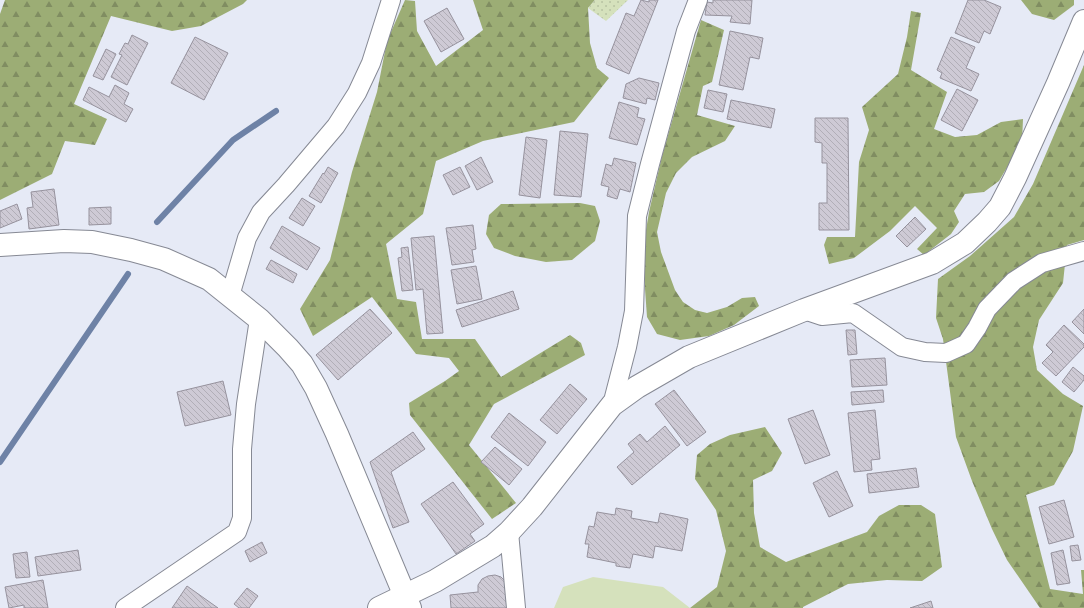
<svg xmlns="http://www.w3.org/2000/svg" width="1084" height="608" font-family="'Fira Sans',sans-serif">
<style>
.forest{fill:url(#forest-firs)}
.garden{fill:url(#garden-dots)}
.pitch{fill:#d5e1bc}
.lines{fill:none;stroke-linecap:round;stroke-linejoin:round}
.stream{stroke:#6e82a6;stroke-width:6}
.building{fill:url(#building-back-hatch);stroke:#96929d}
.street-casing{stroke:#868994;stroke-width:20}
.secondary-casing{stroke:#868994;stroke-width:24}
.street{stroke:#fff;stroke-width:18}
.secondary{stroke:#fff;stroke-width:22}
</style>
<defs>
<pattern id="forest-firs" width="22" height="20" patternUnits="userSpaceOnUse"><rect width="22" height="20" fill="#9cad75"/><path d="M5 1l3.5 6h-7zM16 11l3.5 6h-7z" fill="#808d61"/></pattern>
<pattern id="garden-dots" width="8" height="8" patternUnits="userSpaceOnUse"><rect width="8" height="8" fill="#d5e1bc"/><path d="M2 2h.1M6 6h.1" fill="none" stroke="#b7c2a2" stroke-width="1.8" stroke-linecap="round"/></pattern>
<pattern id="building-back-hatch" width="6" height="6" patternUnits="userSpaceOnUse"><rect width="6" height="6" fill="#cecad5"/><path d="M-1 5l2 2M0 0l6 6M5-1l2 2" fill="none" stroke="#b1aeb7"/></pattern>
</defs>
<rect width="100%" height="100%" fill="#e6eaf6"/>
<!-- forest -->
<g class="forest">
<polygon points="5,0 247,0 243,4 201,26 172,31 111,16 74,104 107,119 95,145 65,141 52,174 0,200 0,14"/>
<polygon points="405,0 415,1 417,31 436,66 483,30 473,0 595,0 588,8 590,43 597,68 609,78 574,122 483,141 436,161 423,214 386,244 397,299 416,302 422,339 475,339 501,377 570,335 581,343 585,355 494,404 469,445 516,503 492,519 410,415 409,403 445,381 459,371 449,358 416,354 372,297 313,336 300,309 330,260 352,172 377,92 387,41"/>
<polygon points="1021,0 1074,0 1074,5 1054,20 1032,14"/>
<polygon points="911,11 921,13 911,70 947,92 934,129 955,137 977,135 1001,122 1023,119 1022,142 999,181 984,192 965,194 954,211 959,222 951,234 924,255 917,249 937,228 915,206 890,231 854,258 829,264 824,245 827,237 855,237 859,162 869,130 862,107 898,74 907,37"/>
<polygon points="701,20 724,30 712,82 703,86 697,115 735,126 725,141 692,157 676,173 666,193 657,232 661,252 675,290 683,302 695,310 707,313 727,307 742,298 755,297 759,306 734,325 709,336 680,340 657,334 647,317 645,289 645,236 649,212 662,156"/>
<polygon points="1084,65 1084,240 1067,245 1063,283 1039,320 1033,347 1037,370 1063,394 1083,406 1073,451 1054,485 1026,495 1050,589 1083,594 1081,570 1084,570 1084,608 1040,608 1007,560 992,529 972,481 956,437 943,339 936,318 938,279 970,256 1014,217 1033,184"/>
<polygon points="580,203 595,206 600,221 595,241 572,260 546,262 515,256 494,248 486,234 489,215 501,204"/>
<polygon points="765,427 782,453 772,471 753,480 754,513 760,547 786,562 867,532 879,516 899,505 921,505 935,514 942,567 922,581 887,580 848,584 803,607 803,608 690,608 717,587 726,551 716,510 695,479 697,455 710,444 730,435"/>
</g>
<!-- garden -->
<polygon class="garden" points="595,0 628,0 606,21 588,8"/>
<!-- pitch -->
<polygon class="pitch" points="593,577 663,587 690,608 554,608 563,587"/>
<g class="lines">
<!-- stream -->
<g class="stream">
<polyline points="157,222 233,140 276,111"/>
<polyline points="0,462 128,274"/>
</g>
</g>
<!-- building -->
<g class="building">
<polygon points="641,0 649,2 649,0 658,0 629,74 606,64 626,13 634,16"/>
<polygon points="713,0 752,0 750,24 730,22 732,16 705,15 707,2 713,3"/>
<polygon points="968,0 984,0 1001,7 990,34 984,31 979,43 955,33"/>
<polygon points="447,8 464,39 441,52 424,21"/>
<polygon points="730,31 763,38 759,59 750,57 743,90 719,85"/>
<polygon points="132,35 148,43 127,85 111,77 122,55 119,54 125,43 128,44"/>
<polygon points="195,37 228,53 204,100 171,83"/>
<polygon points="951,37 975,47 966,68 979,74 971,91 940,78 942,73 937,70"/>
<polygon points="106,49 116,54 103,80 93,76"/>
<polygon points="639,78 659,83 655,100 647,98 646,104 623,98 626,84"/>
<polygon points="115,85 129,93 124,104 133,109 126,122 83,100 89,87 109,97"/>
<polygon points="957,89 978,100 962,131 941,120"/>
<polygon points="708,90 727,94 723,112 704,108"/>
<polygon points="731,100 775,109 771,128 727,119"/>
<polygon points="619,102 639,108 637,117 645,119 637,145 609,138"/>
<polygon points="815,118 848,118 849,230 819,230 819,203 827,203 827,163 822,163 822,143 815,142"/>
<polygon points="560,131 588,134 581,197 554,195"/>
<polygon points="526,137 547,140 540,198 519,195"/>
<polygon points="481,157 493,182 477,190 465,166"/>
<polygon points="614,158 636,163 630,192 620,189 617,199 607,196 609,187 601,185 606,164 612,166"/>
<polygon points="328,167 338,173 321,203 309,196 323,173 324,174"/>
<polygon points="460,167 470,187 453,195 443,175"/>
<polygon points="54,189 59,225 29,229 27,208 33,207 31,192"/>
<polygon points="302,198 315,206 303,226 289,218"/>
<polygon points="17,204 22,219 0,228 0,211"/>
<polygon points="111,207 111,224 89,225 89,208"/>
<polygon points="915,217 926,229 907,247 896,236"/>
<polygon points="473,225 476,249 472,250 474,262 452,265 446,228"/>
<polygon points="282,226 320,248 307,270 270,248"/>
<polygon points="434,236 443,333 427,334 423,289 416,290 411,238"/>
<polygon points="408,247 413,290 402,291 398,258 402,257 401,248"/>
<polygon points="271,260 297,274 293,283 266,269"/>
<polygon points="476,266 482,299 457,304 451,270"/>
<polygon points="513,291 519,309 462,327 456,310"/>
<polygon points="370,309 392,333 338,380 316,355"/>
<polygon points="1084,309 1084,334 1072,322"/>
<polygon points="1064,325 1084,344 1084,347 1056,376 1042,363 1053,352 1046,345"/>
<polygon points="846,330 855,330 857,354 848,355"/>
<polygon points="885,358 887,385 852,387 850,360"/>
<polygon points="1073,367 1084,376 1084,380 1074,392 1062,382"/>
<polygon points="223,381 231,415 185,426 177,392"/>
<polygon points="570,384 587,399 557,434 540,420"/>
<polygon points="674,390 706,432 687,446 655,404"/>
<polygon points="883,390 884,402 852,405 851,392"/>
<polygon points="813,410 830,455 805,464 788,419"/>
<polygon points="875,410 880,459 871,460 872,470 854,472 848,413"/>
<polygon points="509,413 546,442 528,466 491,437"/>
<polygon points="665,426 680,445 632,485 617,467 634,452 628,444 640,434 647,442"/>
<polygon points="413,432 425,449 391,472 409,522 393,528 370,462"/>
<polygon points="495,447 522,469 509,485 481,462"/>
<polygon points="916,468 919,487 869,493 867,474"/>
<polygon points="837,471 853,506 829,517 813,483"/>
<polygon points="453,482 484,524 470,534 475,541 456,554 421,504"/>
<polygon points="1064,500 1074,537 1049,544 1039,507"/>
<polygon points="616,508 632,511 631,518 658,523 660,513 688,519 682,551 655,546 653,558 633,554 630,568 616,566 616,563 587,557 589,544 585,544 589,526 594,527 597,512 615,515"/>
<polygon points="262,542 267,553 250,562 245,551"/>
<polygon points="1078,545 1081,560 1072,561 1070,546"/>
<polygon points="78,550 81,570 38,576 35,557"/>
<polygon points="1063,550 1070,583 1057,585 1051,553"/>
<polygon points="27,552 30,577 16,578 13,554"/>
<polygon points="495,575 501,577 506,582 510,608 451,608 450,595 478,592 478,585 482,579 488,576"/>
<polygon points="43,580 48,608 24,608 24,605 9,608 5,587"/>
<polygon points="187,586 218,608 172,608"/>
<polygon points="247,588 258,596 249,608 239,608 234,604"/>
<polygon points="931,601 933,608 910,608"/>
</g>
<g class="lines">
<!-- street casing -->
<g class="street-casing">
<g id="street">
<polyline points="230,296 247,238 261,212 286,185 336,126 357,93 371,63 391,0"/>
<polyline points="804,310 822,316 853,313 902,347 925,352 946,353 966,344 977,328 987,309 1014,281 1042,263 1084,251"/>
<polyline points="612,405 627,347 634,311 637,216 650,164 686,31 698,0"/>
<polyline points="509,532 516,608"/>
<polyline points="125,608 237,532 242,518 242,449 246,404 259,319"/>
</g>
</g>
<!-- secondary casing -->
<g class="secondary-casing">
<g id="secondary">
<polyline points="0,245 64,241 92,242 131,250 164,259 209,279 259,319 288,348 302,364 316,388 337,434 410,608"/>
<polyline points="379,608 435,581 493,546 509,532 532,507 612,405 637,387 689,357 804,310 932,263 965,243 987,222 1000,207 1015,178 1058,83 1084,21"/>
</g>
</g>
<!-- street -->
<use href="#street" class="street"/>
<!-- secondary -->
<use href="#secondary" class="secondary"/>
</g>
</svg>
